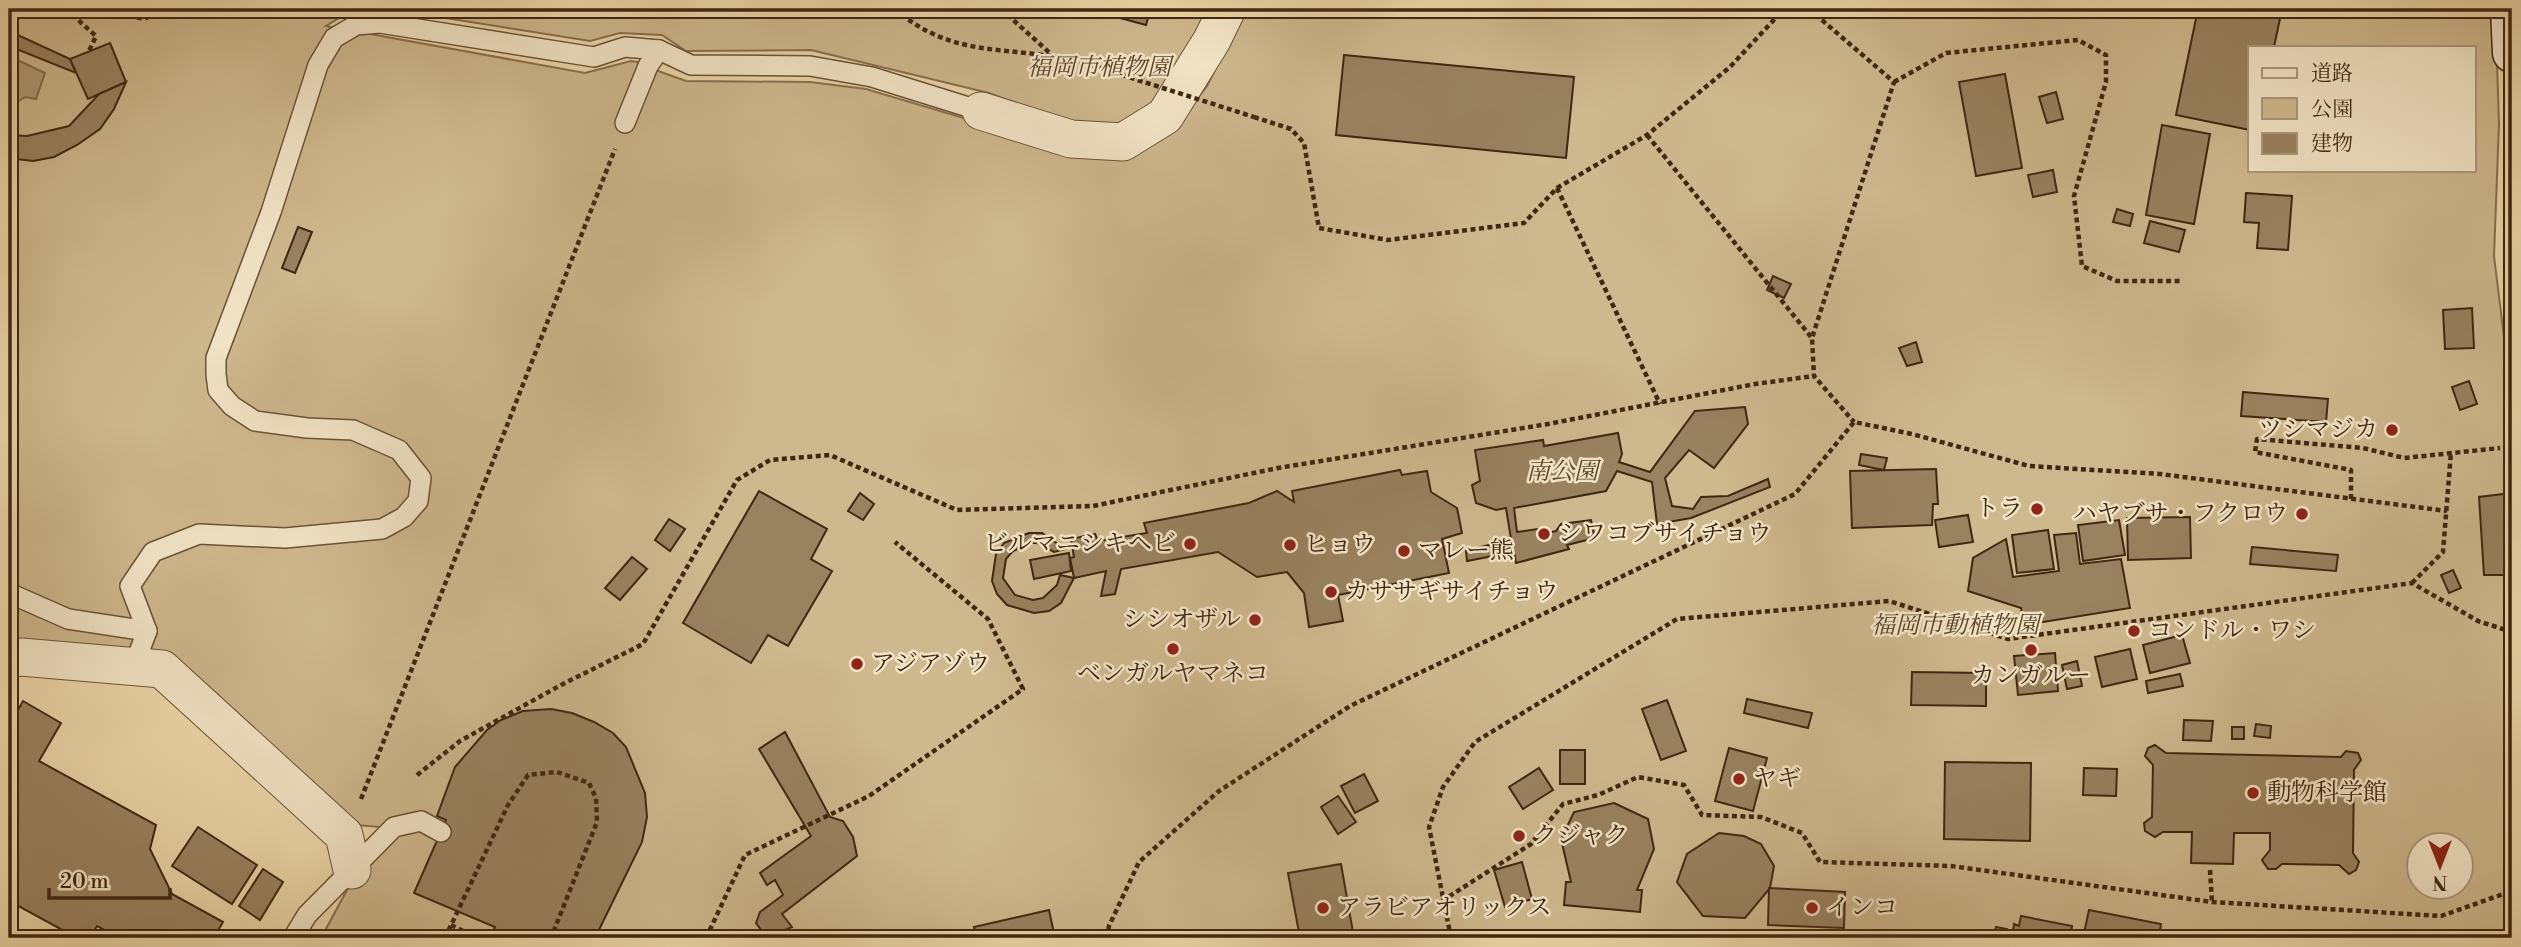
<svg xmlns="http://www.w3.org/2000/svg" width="2521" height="947" font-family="'Libre Bodoni','Noto Serif JP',serif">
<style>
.green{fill:#ceb88e;stroke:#877050;stroke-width:2;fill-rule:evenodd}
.water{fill:#b19a75;stroke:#846c4d;stroke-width:2}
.building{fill:#998260;stroke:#402711;stroke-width:2}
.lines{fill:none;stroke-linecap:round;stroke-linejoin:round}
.lane-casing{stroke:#6b5337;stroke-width:22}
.street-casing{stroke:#6b5337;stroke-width:39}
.secondary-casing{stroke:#402711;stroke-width:41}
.path{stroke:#402711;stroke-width:4.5;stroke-dasharray:5 3.5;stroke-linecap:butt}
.lane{stroke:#f2e4c6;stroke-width:19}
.street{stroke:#f2e4c6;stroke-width:37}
.secondary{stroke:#f2e4c6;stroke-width:38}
.path-bridge{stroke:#402711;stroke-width:4.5;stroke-dasharray:5 3.5;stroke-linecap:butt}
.poi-dot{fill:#8f2418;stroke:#f2e4c6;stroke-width:2.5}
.labels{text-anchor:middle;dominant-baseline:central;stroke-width:5;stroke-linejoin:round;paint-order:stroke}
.park-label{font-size:24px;font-style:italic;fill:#5c442a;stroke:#f2e4c6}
.poi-label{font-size:24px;fill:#402711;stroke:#f2e4c6;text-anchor:start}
</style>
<rect width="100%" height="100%" fill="#ebd6a8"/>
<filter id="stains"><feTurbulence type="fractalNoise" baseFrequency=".00286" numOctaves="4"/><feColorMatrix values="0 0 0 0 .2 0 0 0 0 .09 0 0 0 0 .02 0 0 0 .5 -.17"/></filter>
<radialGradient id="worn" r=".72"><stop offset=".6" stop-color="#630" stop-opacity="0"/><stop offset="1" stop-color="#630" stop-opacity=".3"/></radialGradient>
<!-- green -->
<g class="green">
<path d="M9 9H354L326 26 585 73 631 61 644 63V66L686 81 810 82 866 89 1061 147 1188 111 1207 86 1246 9H2491L2496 31 2499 124 2494 256 2512 402V938H321L381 827 356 825 169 659 9 654ZM2250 47H2474V170H2250ZM2420 846H2462V888H2420Z"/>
<polygon points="364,9 1214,9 1139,125 1078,126 989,93 811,50 686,51 662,35 620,33 590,41 408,12"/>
</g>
<!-- water -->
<polygon class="water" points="9,56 45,73 36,99 25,97 17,102 9,99"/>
<!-- building -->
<g class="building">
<polygon points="1111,9 1141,9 1150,11 1146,25 1109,15"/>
<polygon points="1169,9 1193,9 1185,16"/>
<polygon points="2198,9 2282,9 2274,47 2250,47 2250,130 2176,115"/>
<polygon points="9,31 70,59 76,73 9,46"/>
<polygon points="110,43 126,82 88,99 70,59"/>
<polygon points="1344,55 1574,77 1566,158 1336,135"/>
<polygon points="2005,74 2022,168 1976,176 1959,82"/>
<polygon points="126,82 114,109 100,129 77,145 54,157 33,161 9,158 9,135 27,136 69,126 99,94"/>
<polygon points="2056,92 2063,119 2047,123 2039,97"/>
<polygon points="2162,125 2210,134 2194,224 2146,215"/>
<polygon points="2053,170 2057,192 2033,197 2028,175"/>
<polygon points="2246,193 2292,196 2288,250 2257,248 2259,223 2244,222"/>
<polygon points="2117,209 2133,214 2130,226 2113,222"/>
<polygon points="2150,221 2185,230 2179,252 2144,243"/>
<polygon points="298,227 312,232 295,273 282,268"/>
<polygon points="1773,276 1791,284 1784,298 1767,290"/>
<polygon points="2472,308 2474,348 2445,349 2443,310"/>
<polygon points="1916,342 1922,362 1907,366 1899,348"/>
<polygon points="2469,381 2477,404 2460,410 2452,387"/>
<polygon points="2243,392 2328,399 2326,422 2241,416"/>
<polygon points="1745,407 1748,424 1714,468 1689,450 1665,478 1672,506 1693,509 1701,497 1728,496 1768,479 1770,487 1691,518 1657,524 1652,482 1617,471 1606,491 1514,508 1517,532 1538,529 1546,533 1556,531 1561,524 1591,520 1595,538 1567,545 1569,549 1516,563 1514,552 1467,561 1466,551 1511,539 1506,508 1496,510 1476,503 1472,485 1480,481 1475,450 1543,440 1544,446 1618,433 1622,454 1619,462 1650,472 1695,411"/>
<polygon points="1861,454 1887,458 1884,470 1859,465"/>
<polygon points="1936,469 1938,504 1933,504 1932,525 1852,528 1850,471"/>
<polygon points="1400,470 1402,475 1427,471 1431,492 1457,508 1462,533 1442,539 1449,573 1338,595 1343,621 1309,627 1304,593 1287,572 1257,577 1218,552 1121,569 1115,594 1101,596 1106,571 1074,578 1070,558 1074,557 1071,539 1095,534 1098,541 1147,533 1144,523 1249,503 1277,491 1294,502 1292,491"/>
<polygon points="759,491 827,529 811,559 832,571 788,646 768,635 751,663 683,623"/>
<polygon points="860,493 874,504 863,520 848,511"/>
<polygon points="2512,493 2512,575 2484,575 2479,497"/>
<polygon points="1968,515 1973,542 1939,547 1935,520"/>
<polygon points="2190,517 2191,558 2128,560 2127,518"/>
<polygon points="669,519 685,529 670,551 655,540"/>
<polygon points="2119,520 2125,555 2083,561 2078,525"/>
<polygon points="2048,530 2054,569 2017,573 2012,535"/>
<polygon points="1029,533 1042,533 1065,549 1054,552 1037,543 1028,543 1012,552 1006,559 1003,578 1015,595 1033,600 1043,598 1057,585 1060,575 1074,578 1061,603 1049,611 1034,613 1007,605 997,594 992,581 996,554 1004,543"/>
<polygon points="2076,533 2080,564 2121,559 2130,608 2024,625 2021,608 1968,591 1973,558 2006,539 2013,577 2059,571 2054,535"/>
<polygon points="2252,547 2338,555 2336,571 2250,564"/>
<polygon points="1069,553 1071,571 1034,579 1030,560"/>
<polygon points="632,557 647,569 620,600 605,588"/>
<polygon points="2453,570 2461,588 2449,593 2441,575"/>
<polygon points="2182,635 2190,663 2150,673 2143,645"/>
<polygon points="2130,649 2137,679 2102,687 2095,657"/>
<polygon points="2055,653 2058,691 2018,695 2014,656"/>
<polygon points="2077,661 2082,686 2067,689 2062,665"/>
<polygon points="1912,672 1986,673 1986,706 1911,705"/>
<polygon points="2180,674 2183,686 2148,693 2146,681"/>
<polygon points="1747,699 1812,713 1808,728 1744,713"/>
<polygon points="1667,700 1686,751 1661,760 1642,709"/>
<polygon points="23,701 61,723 39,761 156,825 150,849 172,894 223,922 214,938 120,938 97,926 90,938 77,938 9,901 9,726"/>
<polygon points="551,709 572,713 594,722 613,733 626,747 645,793 647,817 642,842 595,938 490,938 495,927 414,893 446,820 437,816 455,767 487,730 501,720 523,711"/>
<polygon points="2184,720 2213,721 2211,741 2183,740"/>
<polygon points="2256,724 2271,726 2270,738 2254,736"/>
<rect x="2232" y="727" width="12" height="12"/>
<polygon points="785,732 830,817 843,821 853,837 857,856 782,914 792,927 767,938 756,923 760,912 783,895 775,880 767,885 760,873 811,836 759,749"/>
<polygon points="2155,745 2166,753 2341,757 2346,751 2358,753 2361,760 2354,770 2353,853 2359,862 2356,870 2349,874 2339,865 2282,864 2276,869 2268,869 2262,860 2270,850 2270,833 2234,833 2233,864 2191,863 2192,832 2163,832 2155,837 2145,831 2144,823 2152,817 2153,765 2145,756 2148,748"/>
<polygon points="1729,748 1767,758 1753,811 1715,801"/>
<rect x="1560" y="750" width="25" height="34"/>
<polygon points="1945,762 2031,763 2030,841 1944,839"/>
<polygon points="1539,768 1553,790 1523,809 1509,787"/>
<polygon points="2084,768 2117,769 2116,796 2083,795"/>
<polygon points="1364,774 1378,801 1355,813 1341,786"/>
<polygon points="1338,796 1356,822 1338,834 1321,807"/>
<polygon points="1614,803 1648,819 1654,849 1637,890 1642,890 1640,912 1564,905 1566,882 1571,882 1561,839 1574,812"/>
<polygon points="198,827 257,865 232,904 172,866"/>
<polygon points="1719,833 1744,836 1761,844 1774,866 1770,888 1745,918 1703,916 1677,882 1687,854"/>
<polygon points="1522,862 1532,899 1505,907 1494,870"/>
<polygon points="1341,864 1354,938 1300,938 1288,873"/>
<polygon points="263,869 283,882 260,920 239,906"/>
<polygon points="1769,888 1845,892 1844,928 1768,925"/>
<polygon points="1049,910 1055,938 976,938 974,927"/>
<polygon points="2089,910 2161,924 2159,938 2083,938"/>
<polygon points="2021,916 2072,926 2070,938 2012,938 2014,924 2019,926"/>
<polygon points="1996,927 2007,929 2006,938 1993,938"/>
</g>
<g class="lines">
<!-- lane casing -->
<g class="lane-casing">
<g id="lane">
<polyline points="625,123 648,66 659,50"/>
<polyline points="9,593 68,619 147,631"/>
<polyline points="133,668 147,631 130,586 153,552 199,534 285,538 382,529 404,517 418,501 421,478 399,450 353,430 307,428 255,421 232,406 218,390 216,374 216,358 271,212 318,65 334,38 356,25 380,23 594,57 625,47 659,50 691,65 810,66 872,77 981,111"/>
<polyline points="293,938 307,915 394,827 421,821 441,832"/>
</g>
</g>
<!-- street casing -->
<g class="street-casing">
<g id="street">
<polyline points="981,111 1071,139 1123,142 1165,116 1212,40 1227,9"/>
<polyline points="9,659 21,657 162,669 344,835 352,870"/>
</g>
</g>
<!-- secondary casing -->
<g class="secondary-casing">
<polyline id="secondary" points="2510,9 2512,53"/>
</g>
<!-- path -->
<g class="path">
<polyline points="66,9 96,36 89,51"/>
<polyline points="104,9 144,19 167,9"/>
<path d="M895 9C955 61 1010 44 1081 62"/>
<polyline points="1001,9 1051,54"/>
<polyline points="1809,9 1894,82 1812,338 1814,376 1854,422"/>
<polyline points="1894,82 1946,53 2078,40 2106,55 2106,82 2074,196 2082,266 2117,281 2183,281"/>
<polyline points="1254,117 1291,129 1304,143 1319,228 1388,240 1524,223 1557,188 1647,135 1730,67 1784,9"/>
<polyline points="1647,135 1812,338"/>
<polyline points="1557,188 1660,404"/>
<polyline points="2351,499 2351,470 2255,452 2257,439 2363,448 2404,458 2500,448"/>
<polyline points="2412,583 2443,552 2451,452"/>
<polyline points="417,775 460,741 561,685 643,644 737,480 770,460 830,455 957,510 1093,506 1278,468 1548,424 1755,384 1814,376"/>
<polyline points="361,799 615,149"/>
<polyline points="2210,870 2212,902"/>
<polyline points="1442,901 1531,844 1563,804 1598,795 1638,777 1684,785 1702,815 1761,817 1802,833 1820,862 1951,866 2212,902 2441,916 2512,891"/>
<polyline points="451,925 477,938"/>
<polyline points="445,938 508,805 528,775 557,772 589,783 596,798 597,822 551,938"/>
<polyline points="706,938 745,855 869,796 1023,689 988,619 895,542"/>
<polyline points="1107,938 1109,926 1139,862 1219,791 1350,706 1795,494 1854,422 1912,434 2029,466 2160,474 2447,511"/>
<polyline points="1451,938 1429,827 1443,787 1475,742 1677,619 1889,601 2008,639 2412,583 2478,621 2512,632"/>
</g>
<!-- lane -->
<use href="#lane" class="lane"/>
<!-- street -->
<use href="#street" class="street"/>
<!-- secondary -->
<use href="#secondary" class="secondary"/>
<!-- path-bridge -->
<polyline class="path-bridge" points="1081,62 1254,117"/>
</g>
<!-- markers -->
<g class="poi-dot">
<circle cx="2392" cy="430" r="7"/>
<circle cx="2037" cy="509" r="7"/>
<circle cx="2302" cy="514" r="7"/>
<circle cx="1544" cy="534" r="7"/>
<circle cx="1190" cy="544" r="7"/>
<circle cx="1290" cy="545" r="7"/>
<circle cx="1404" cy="551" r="7"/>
<circle cx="1331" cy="592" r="7"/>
<circle cx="1255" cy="620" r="7"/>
<circle cx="2134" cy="631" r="7"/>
<circle cx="1173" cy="649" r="7"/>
<circle cx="2031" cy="650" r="7"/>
<circle cx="857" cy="664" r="7"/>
<circle cx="1739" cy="779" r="7"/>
<circle cx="2253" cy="793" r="7"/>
<circle cx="1519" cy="836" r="7"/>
<circle cx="1323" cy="908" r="7"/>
<circle cx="1812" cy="908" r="7"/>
</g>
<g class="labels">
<!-- park labels -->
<g class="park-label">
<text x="1099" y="68">福岡市植物園</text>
<text x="1562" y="472">南公園</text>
<text x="1955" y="626">福岡市動植物園</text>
</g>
<!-- poi labels -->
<g class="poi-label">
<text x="2378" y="430" text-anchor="end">ツシマジカ</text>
<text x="2023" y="509" text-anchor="end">トラ</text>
<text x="2288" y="514" text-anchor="end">ハヤブサ・フクロウ</text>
<text x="1558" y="534">シワコブサイチョウ</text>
<text x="1176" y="544" text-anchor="end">ビルマニシキヘビ</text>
<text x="1304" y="545">ヒョウ</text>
<text x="1418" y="551">マレー熊</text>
<text x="1345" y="592">カササギサイチョウ</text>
<text x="1241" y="620" text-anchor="end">シシオザル</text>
<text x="2148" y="631">コンドル・ワシ</text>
<text x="871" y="664">アジアゾウ</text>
<text x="1173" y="674" text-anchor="middle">ベンガルヤマネコ</text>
<text x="2031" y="676" text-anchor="middle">カンガルー</text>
<text x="1753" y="779">ヤギ</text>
<text x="2267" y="793">動物科学館</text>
<text x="1533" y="836">クジャク</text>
<text x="1337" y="908">アラビアオリックス</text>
<text x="1826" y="908">インコ</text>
</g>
</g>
<!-- margin -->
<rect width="2521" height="947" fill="none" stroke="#ebd6a8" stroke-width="35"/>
<rect x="10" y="10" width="2500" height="926" fill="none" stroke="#402711" stroke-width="3.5"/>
<rect x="18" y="18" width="2486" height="912" fill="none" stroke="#402711" stroke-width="2"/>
<!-- legend -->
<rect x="2248" y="46" width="228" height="126" fill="#f2e4c6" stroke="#ab987e" stroke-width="2"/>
<rect x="2262" y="68" width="35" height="10" fill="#f2e4c6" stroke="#ab987e" stroke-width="2"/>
<text x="2311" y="80" font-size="21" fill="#402711">道路</text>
<rect x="2262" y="98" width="35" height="21" fill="#ceb88e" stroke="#ab987e" stroke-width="2"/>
<text x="2311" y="116" font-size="21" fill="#402711">公園</text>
<rect x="2262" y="133" width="35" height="21" fill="#998260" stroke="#ab987e" stroke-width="2"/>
<text x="2311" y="150" font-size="21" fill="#402711">建物</text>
<!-- north arrow -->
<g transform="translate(2440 866) rotate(180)"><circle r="33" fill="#f2e4c6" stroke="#ab987e" stroke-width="2"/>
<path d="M0-5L12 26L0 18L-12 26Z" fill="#8f2418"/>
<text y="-10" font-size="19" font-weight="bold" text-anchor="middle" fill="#402711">N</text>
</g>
<!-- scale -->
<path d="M49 888v10h121v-10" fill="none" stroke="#402711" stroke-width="3.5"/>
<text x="60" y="888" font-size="21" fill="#402711" stroke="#f2e4c6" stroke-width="5" paint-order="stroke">20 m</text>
<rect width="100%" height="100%" filter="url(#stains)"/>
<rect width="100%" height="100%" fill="url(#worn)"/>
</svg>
